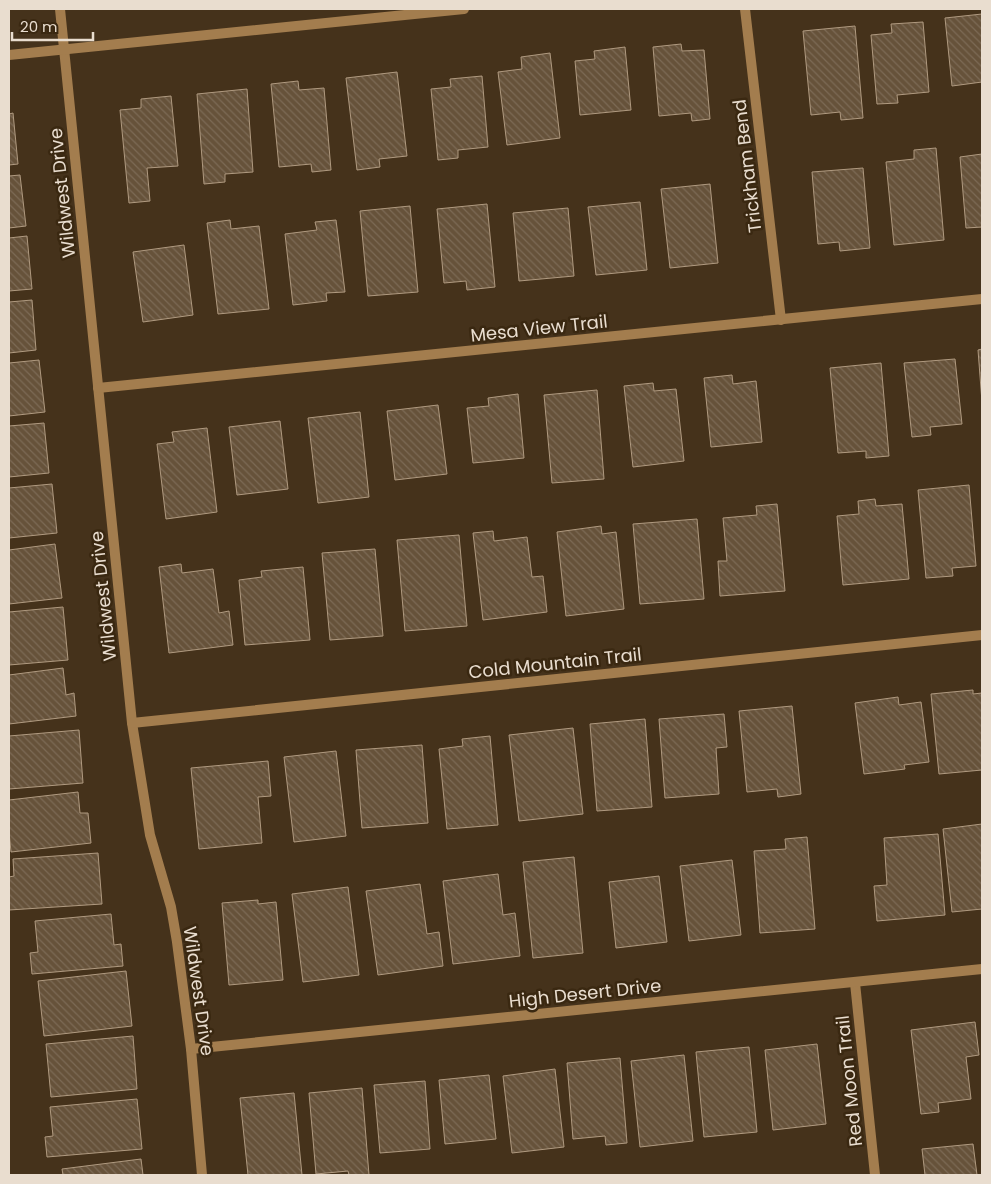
<svg xmlns="http://www.w3.org/2000/svg" width="991" height="1184" font-family="Poppins,sans-serif">
<style>
.building{fill:url(#building-back-hatch);stroke:#b09a80}
.lines{fill:none;stroke-linecap:round;stroke-linejoin:round}
.street{stroke:#a37d4e;stroke-width:10}
.labels{text-anchor:middle;dominant-baseline:central;stroke-width:5;stroke-linejoin:round;paint-order:stroke}
.street-label{font-size:18px;fill:#e9ddcf;stroke:#3a2811}
</style>
<defs>
<pattern id="building-back-hatch" width="6" height="6" patternUnits="userSpaceOnUse" patternTransform="scale(1.25)"><rect width="6" height="6" fill="#66523a"/><path d="M-1 5l2 2M0 0l6 6M5-1l2 2" fill="none" stroke="#7c6a55"/></pattern>
</defs>
<rect width="100%" height="100%" fill="#45321b"/>
<!-- building -->
<g class="building">
<polygon points="982,14 982,82 952,86 945,18"/>
<polygon points="923,22 929,92 897,95 898,103 877,104 871,35 892,33 891,24"/>
<polygon points="855,26 863,118 841,120 840,112 811,115 803,31"/>
<polygon points="681,44 682,51 704,50 710,119 692,121 691,113 659,116 653,47"/>
<polygon points="625,47 631,110 580,115 575,61 595,59 594,51"/>
<polygon points="550,53 560,138 507,145 498,72 522,69 521,57"/>
<polygon points="397,72 407,156 379,159 380,167 357,170 346,78"/>
<polygon points="482,76 488,147 458,150 458,158 438,160 431,89 451,87 450,79"/>
<polygon points="298,81 299,90 324,88 331,170 312,172 311,164 279,167 271,84"/>
<polygon points="247,89 253,172 225,174 225,182 204,184 197,94"/>
<polygon points="171,96 178,166 147,168 150,201 129,203 120,110 141,108 141,99"/>
<polygon points="13,113 18,164 9,165 9,114"/>
<polygon points="936,148 944,240 894,245 886,162 914,159 914,150"/>
<polygon points="982,154 982,227 966,228 960,157"/>
<polygon points="863,168 870,248 840,251 839,242 818,244 812,172"/>
<polygon points="20,175 26,226 9,228 9,176"/>
<polygon points="710,184 718,263 670,268 661,189"/>
<polygon points="640,202 647,270 596,275 588,207"/>
<polygon points="487,204 495,287 467,290 466,281 444,283 437,209"/>
<polygon points="410,206 418,292 368,296 360,211"/>
<polygon points="568,208 574,276 519,281 513,213"/>
<polygon points="230,220 231,229 259,226 269,309 218,314 207,223"/>
<polygon points="336,220 345,292 326,293 327,301 293,305 285,234 317,230 315,222"/>
<polygon points="27,236 32,289 9,291 9,238"/>
<polygon points="184,245 193,315 143,322 133,252"/>
<polygon points="32,300 36,350 9,353 9,302"/>
<polygon points="982,349 982,402 978,350"/>
<polygon points="955,359 962,424 930,427 931,435 912,437 904,363"/>
<polygon points="39,360 45,412 9,416 9,363"/>
<polygon points="881,363 889,456 866,458 866,451 838,453 830,368"/>
<polygon points="732,375 733,384 756,381 762,442 711,447 704,378"/>
<polygon points="653,383 654,391 676,389 684,461 633,467 624,386"/>
<polygon points="597,390 604,479 552,483 544,395"/>
<polygon points="518,394 524,458 473,463 467,408 489,406 488,398"/>
<polygon points="438,405 447,474 395,480 387,411"/>
<polygon points="360,412 369,497 318,503 308,418"/>
<polygon points="280,421 288,489 237,495 229,427"/>
<polygon points="44,423 49,473 9,477 9,426"/>
<polygon points="207,428 217,512 166,519 157,444 174,442 172,432"/>
<polygon points="52,484 57,533 9,538 9,488"/>
<polygon points="969,485 976,566 952,568 953,576 926,578 918,490"/>
<polygon points="875,499 876,506 902,504 909,579 843,585 837,516 859,514 858,501"/>
<polygon points="777,504 785,591 720,596 718,561 727,561 723,518 757,515 756,506"/>
<polygon points="697,519 704,599 640,604 633,524"/>
<polygon points="601,526 602,534 616,532 624,609 566,616 557,532"/>
<polygon points="493,531 494,541 527,537 532,577 543,576 547,612 483,620 473,533"/>
<polygon points="459,535 467,626 405,631 397,540"/>
<polygon points="55,544 62,598 9,604 9,550"/>
<polygon points="375,549 383,636 330,640 322,553"/>
<polygon points="181,564 182,573 213,569 219,613 229,611 233,645 169,653 159,567"/>
<polygon points="303,567 310,640 245,645 239,580 262,577 261,571"/>
<polygon points="63,607 68,660 9,665 9,612"/>
<polygon points="63,668 66,695 74,693 76,716 9,724 9,675"/>
<polygon points="973,690 973,694 982,693 982,770 939,774 931,694"/>
<polygon points="898,697 899,705 921,702 929,762 904,765 905,769 864,774 855,703"/>
<polygon points="792,706 801,794 778,797 777,789 747,792 739,711"/>
<polygon points="724,714 727,747 716,748 719,794 665,798 659,719"/>
<polygon points="645,719 652,807 597,811 590,724"/>
<polygon points="573,728 583,814 519,821 509,735"/>
<polygon points="79,730 83,783 9,789 9,736"/>
<polygon points="490,736 498,825 447,829 439,749 463,746 462,739"/>
<polygon points="422,745 428,823 362,828 356,750"/>
<polygon points="336,751 346,836 294,842 284,757"/>
<polygon points="268,761 271,796 258,797 262,843 199,849 191,768"/>
<polygon points="78,792 80,813 88,813 91,843 11,852 9,832 9,800"/>
<polygon points="982,824 982,909 952,912 943,829"/>
<polygon points="938,834 945,915 877,921 874,886 887,885 884,838"/>
<polygon points="807,837 815,929 760,933 754,851 786,849 785,839"/>
<polygon points="98,853 102,904 9,910 9,877 14,876 13,859"/>
<polygon points="574,857 583,953 533,958 523,862"/>
<polygon points="732,860 741,935 689,941 680,866"/>
<polygon points="498,874 503,915 515,913 520,956 453,964 443,881"/>
<polygon points="659,876 667,942 616,948 609,882"/>
<polygon points="420,884 427,934 439,932 443,966 378,975 366,891"/>
<polygon points="348,887 359,975 303,982 292,894"/>
<polygon points="258,900 258,904 276,902 283,980 229,985 222,903"/>
<polygon points="111,914 114,945 121,944 123,966 32,974 30,953 38,952 35,921"/>
<polygon points="126,971 132,1026 44,1036 38,981"/>
<polygon points="975,1022 979,1055 966,1057 971,1099 938,1103 939,1112 921,1114 911,1030"/>
<polygon points="133,1036 137,1089 51,1097 46,1044"/>
<polygon points="817,1044 826,1124 773,1130 765,1050"/>
<polygon points="749,1047 757,1132 704,1137 696,1052"/>
<polygon points="684,1055 693,1141 640,1147 631,1061"/>
<polygon points="620,1058 627,1143 606,1145 605,1136 573,1139 567,1063"/>
<polygon points="555,1069 564,1147 512,1153 503,1076"/>
<polygon points="489,1075 496,1139 445,1144 439,1080"/>
<polygon points="425,1081 430,1149 380,1153 374,1085"/>
<polygon points="362,1088 369,1175 349,1175 348,1171 316,1174 309,1093"/>
<polygon points="294,1093 302,1175 248,1175 240,1098"/>
<polygon points="137,1099 142,1149 47,1157 45,1137 53,1136 50,1107"/>
<polygon points="973,1144 977,1175 925,1175 922,1149"/>
<polygon points="141,1159 143,1175 63,1175 62,1169"/>
</g>
<g class="lines">
<!-- street -->
<g class="street">
<polyline points="60,9 132,723 150,835 171,907 177,942 191,1049 202,1175"/>
<polyline points="745,9 781,320"/>
<polyline points="9,55 464,9"/>
<polyline points="98,388 982,299"/>
<polyline points="132,723 982,635"/>
<polyline points="855,983 875,1175"/>
<polyline points="191,1049 982,969"/>
</g>
</g>
<g class="labels">
<!-- street labels -->
<g class="street-label">
<text transform="translate(747 166) rotate(-97)">Trickham Bend</text>
<text transform="translate(62 193) rotate(-96)">Wildwest Drive</text>
<text transform="translate(539 328) rotate(-6)">Mesa View Trail</text>
<text transform="translate(103 596) rotate(-96)">Wildwest Drive</text>
<text transform="translate(555 663) rotate(-6)">Cold Mountain Trail</text>
<text transform="translate(199 991) rotate(82)">Wildwest Drive</text>
<text transform="translate(585 993) rotate(-6)">High Desert Drive</text>
<text transform="translate(849 1081) rotate(-96)">Red Moon Trail</text>
</g>
</g>
<!-- border -->
<rect width="991" height="1184" fill="none" stroke="#e9ddcf" stroke-width="20"/>
<!-- scale -->
<path d="M12 32v8h81v-8" fill="none" stroke="#e9ddcf" stroke-width="2.5"/>
<text x="20" y="32" font-size="15" fill="#e9ddcf" stroke="#3a2811" stroke-width="4" paint-order="stroke">20 m</text>
</svg>
